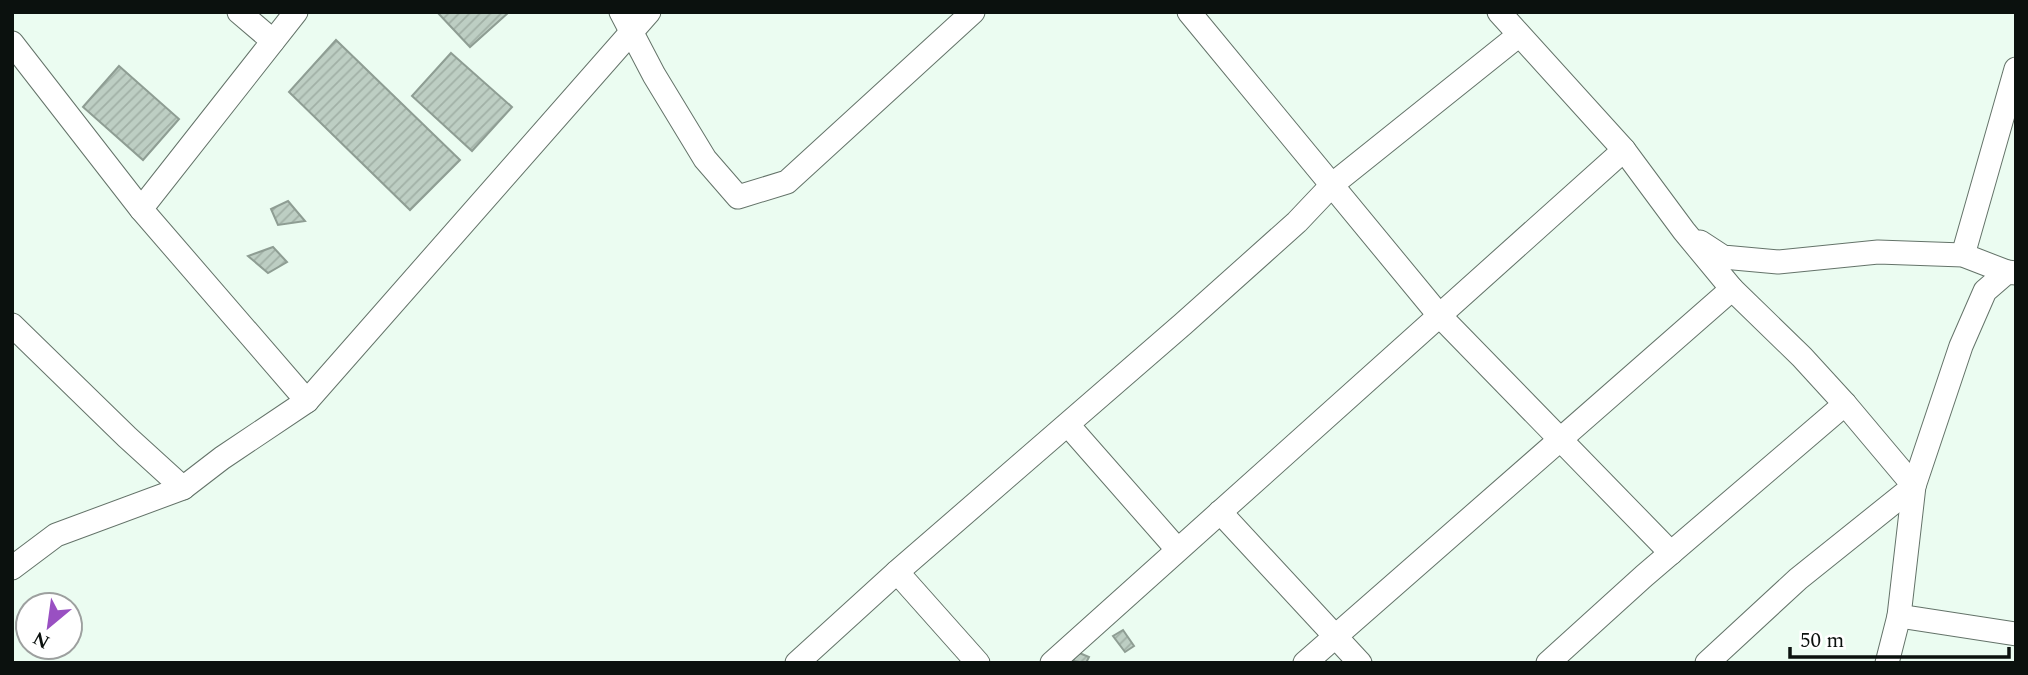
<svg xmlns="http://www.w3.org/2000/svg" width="2028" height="675" font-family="Spectral,serif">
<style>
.building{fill:url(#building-hatch);stroke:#8e9d93;stroke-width:2}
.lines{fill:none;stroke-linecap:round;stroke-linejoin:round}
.street-casing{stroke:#647369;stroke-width:25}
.street{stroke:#fff;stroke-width:23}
</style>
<defs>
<pattern id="building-hatch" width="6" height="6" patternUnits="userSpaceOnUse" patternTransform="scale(1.75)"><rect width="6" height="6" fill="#bdcec3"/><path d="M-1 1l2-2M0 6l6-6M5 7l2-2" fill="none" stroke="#a1b0a6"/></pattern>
</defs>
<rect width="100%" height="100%" fill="#ebfcf1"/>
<!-- building -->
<g class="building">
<polygon points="437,12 509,12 470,47"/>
<polygon points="336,40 460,160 410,210 289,92"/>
<polygon points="451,53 512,107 472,151 412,96"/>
<polygon points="119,66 179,119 143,160 83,107"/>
<polygon points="288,201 305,221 278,225 271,209"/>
<polygon points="273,247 287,262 268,273 248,256"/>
<polygon points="1123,630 1134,646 1125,652 1113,636"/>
<polygon points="1077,652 1089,657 1086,663 1073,661"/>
</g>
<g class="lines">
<!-- street casing -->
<g class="street-casing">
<g id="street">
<polyline points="239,12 273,41"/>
<polyline points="621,12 654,75 705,159 738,197 787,182 973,12"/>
<polyline points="1189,12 1439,315 1671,553"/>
<polyline points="1499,12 1624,150 1684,231 1732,289 1802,357 1845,404 1914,486"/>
<polyline points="12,43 141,209 296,12"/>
<polyline points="141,209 307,401"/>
<polyline points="1700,242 1723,257 1778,262 1878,252 1963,255 2007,272"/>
<polyline points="1963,255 2016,69"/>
<polyline points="12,325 127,437 183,488 222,458 307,401 649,12"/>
<polyline points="1068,425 1177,549"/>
<polyline points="1220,512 1360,663"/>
<polyline points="12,568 56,535 183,488"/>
<polyline points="897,572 978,663"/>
<polyline points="1899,616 2016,634"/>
<polyline points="797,663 897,572 1183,324 1297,222 1333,184 1519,35"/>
<polyline points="1052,663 1624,150"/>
<polyline points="1305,663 1732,289"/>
<polyline points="1548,663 1644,576 1845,404"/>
<polyline points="1707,663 1798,579 1914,486"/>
<polyline points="1887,663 1899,616 1914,486 1961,346 1985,291 2007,272 2016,273"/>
</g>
</g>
<!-- street -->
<use href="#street" class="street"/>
</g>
<!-- border -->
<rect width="2028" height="675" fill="none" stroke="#0b110e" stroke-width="28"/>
<!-- north arrow -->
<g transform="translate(49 626) rotate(209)"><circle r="33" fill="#ffffff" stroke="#9da09f" stroke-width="2"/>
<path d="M0-5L12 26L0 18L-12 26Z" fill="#9950c2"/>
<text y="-10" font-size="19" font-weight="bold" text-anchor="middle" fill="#0b110e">N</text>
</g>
<!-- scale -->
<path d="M1790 647v10h219v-10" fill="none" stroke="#0b110e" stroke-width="3.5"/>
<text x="1800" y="647" font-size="21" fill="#0b110e" stroke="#ffffff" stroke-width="5" paint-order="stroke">50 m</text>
</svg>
